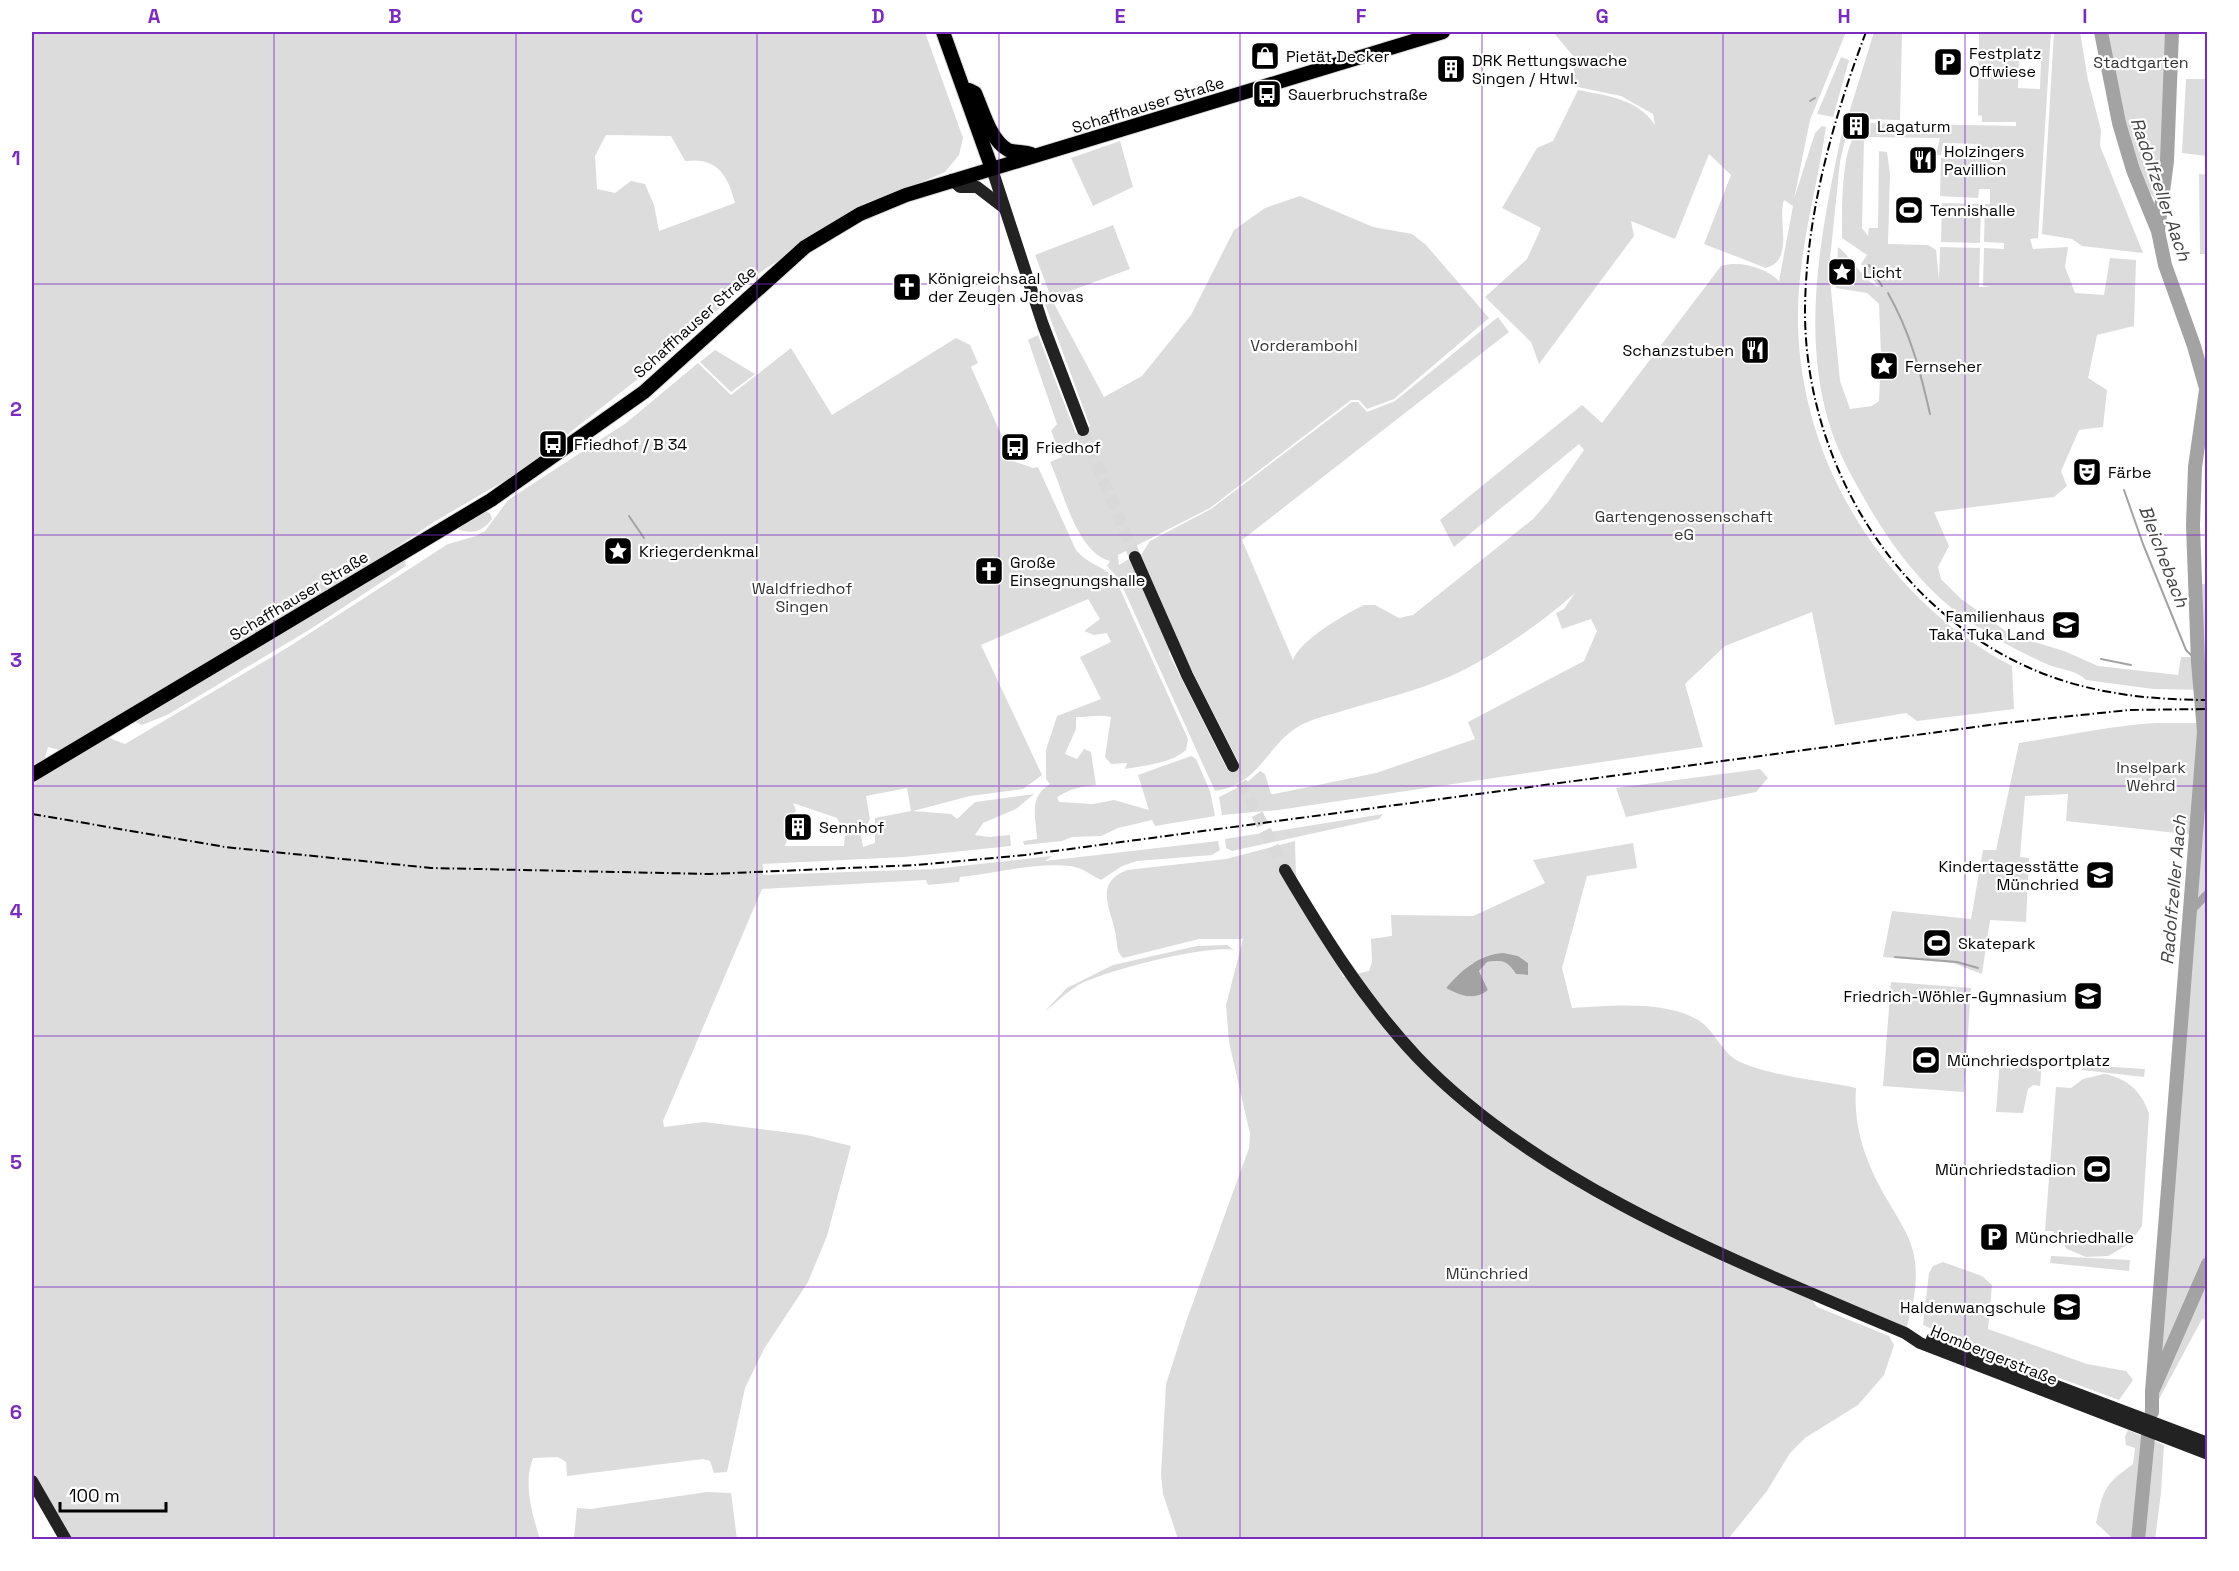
<svg xmlns="http://www.w3.org/2000/svg" width="2239" height="1571" font-family="'Space Grotesk',sans-serif">
<style>
.green{fill:#dcdcdc;fill-rule:evenodd}
.water{fill:#a3a3a3}
.lines{fill:none;stroke-linecap:round;stroke-linejoin:round}
.stream{stroke:#a3a3a3;stroke-width:2}
.canal{stroke:#a3a3a3;stroke-width:8}
.river{stroke:#a3a3a3;stroke-width:14}
.secondary-tunnel{stroke:#d9d9d9;stroke-width:12;stroke-dasharray:12 6;stroke-linecap:butt}
.primary-casing{stroke:#dbdbdb;stroke-width:16}
.secondary{stroke:#222;stroke-width:12}
.primary{stroke:#000;stroke-width:14}
.rail{stroke:#000;stroke-width:2;stroke-dasharray:9 3 1.5 3;stroke-linecap:butt}
.grid{fill:none;stroke:#7b2cbf;stroke-width:1.5;stroke-opacity:0.55}
.labels{text-anchor:middle;dominant-baseline:central;stroke-width:4.5;stroke-linejoin:round;paint-order:stroke}
.poi-label{font-size:16px;fill:#000;stroke:#fff;text-anchor:start}
.park-label{font-size:16px;fill:#333;stroke:#fff}
.street-label{font-size:16px;fill:#000;stroke:#fff}
.water-label{font-size:18px;font-style:italic;fill:#444;stroke:#fff}
.neatline{fill:none;stroke:#7b2cbf;stroke-width:2}
.grid-label{font-size:20px;text-anchor:middle;font-weight:bold;fill:#7b2cbf}
</style>
<rect width="100%" height="100%" fill="#fff"/>
<!-- green -->
<g class="green">
<path d="M32 32H925L963 138 959 155 945 172 887 197 836 224 759 273 653 367 521 471 434 522 331 591 63 751 48 747 44 761 32 770ZM606 135 671 136 685 161C717 157 728 175 735 203L659 231 654 205 645 184 631 181 615 193 597 189 595 156Z"/>
<path d="M1553 32H1846L1810 120 1794 199 1815 133 1822 126 1826 127C1817 189 1798 252 1798 315 1797 460 1885 600 2012 666L2014 709 1917 721 1906 713 1835 725 1812 612 1725 646 1685 684 1703 747 1278 810 1222 815 1219 797 1245 784 1260 771 1265 774 1271 794H1274L1376 773 1475 739 1468 722 1584 661 1597 631 1591 619 1562 629 1556 613 1564 609 1575 593C1543 622 1491 658 1451 676 1417 691 1378 700 1342 711 1330 715 1315 718 1303 724 1267 742 1262 784 1215 791L1119 579 1107 566 1110 561C1076 552 1064 492 1050 462L1062 457 1051 431 1057 424 1028 340 1038 335 1076 434 1090 426 1045 304 1051 297 1035 255 1113 225 1130 269 1051 298 1104 397 1142 376 1191 315 1234 230 1265 208 1300 196 1373 227 1412 234 1426 245 1489 318 1394 399 1367 409 1359 400H1351L1210 508 1118 555 1119 565 1129 559 1169 647V654L1227 769 1239 763 1190 667 1141 555 1150 541 1211 509 1352 402H1358L1367 412 1395 401 1498 317 1509 332 1242 540 1293 660C1301 639 1344 615 1364 605H1375L1399 618 1413 615 1533 519 1548 502 1584 450 1579 444 1454 547 1440 520 1582 405 1602 423 1721 266C1739 260 1767 268 1779 281L1793 206 1784 200C1777 221 1795 260 1766 268L1704 244 1731 175 1709 154 1675 239 1631 221 1634 236 1539 364 1531 342 1485 297 1527 259 1541 228 1502 208 1537 148 1553 141 1578 90C1608 96 1638 99 1655 125L1653 114 1621 96 1573 86 1574 57Z"/>
<polygon points="1874,32 1902,32 1900,120 1862,119 1856,113 1850,117 1849,113"/>
<path d="M1979 32H2051L2038 238 2030 239 2033 249 2068 247 2065 267 2075 293 2104 295 2110 258 2136 260 2134 326 2097 335 2088 378 2107 390 2103 427 2079 430 2061 471 2067 486 2054 497 1934 512 1949 546 1938 567 1941 579 1960 598 2011 635 2064 651 2098 666 2178 675 2181 657H2204L2202 584H2207V690L2153 689 2086 680C2077 670 2061 670 2049 665 2016 651 1986 633 1958 613 1921 585 1891 545 1868 505 1854 480 1837 452 1829 423 1800 326 1823 223 1843 127H1848L1840 162 1829 269 1840 381 1850 409 1872 406 1879 401 1881 355 1879 304 1867 293 1836 288 1838 247C1852 258 1865 282 1879 287L1861 264 1867 255 1842 238C1842 214 1841 156 1854 137H1864L1866 123 2016 126V122H1982V116L1978 115ZM2019 58 2041 60 2040 89 2018 88ZM1864 137 1940 138 1936 155H1941L1943 143 1979 144V159L1941 158 1940 196 1978 198 1979 189H1990V204H1985L1984 242 2004 243V249L1984 248 1983 286 1991 287H1979L1980 248 1940 247 1939 279 1936 250 1928 245 1888 244 1890 174 1887 152 1879 151 1878 228H1869L1868 236 1862 228Z"/>
<polygon points="2054,32 2080,32 2088,80 2101,130 2100,146 2143,253 2082,246 2072,239 2042,234"/>
<polygon points="2107,32 2171,32 2166,160 2155,199 2130,168"/>
<polygon points="1841,57 1849,60 1833,117 1817,114"/>
<polygon points="2186,79 2207,79 2207,156 2182,153"/>
<polygon points="1120,141 1133,187 1093,206 1071,158"/>
<polygon points="2199,174 2208,175 2207,254 2200,254"/>
<polygon points="1942,203 1981,204 1980,243 1941,242"/>
<path d="M956 338 970 345 978 363 971 367 1013 461 1033 468 1038 467 1076 550C1086 563 1103 566 1115 578L1188 739 1186 750C1170 764 1145 765 1125 769L1127 763 1111 764 1105 757 1111 717C1099 714 1089 717 1076 717V729L1065 754 1077 759 1084 749 1091 752 1096 785C1081 786 1070 789 1057 797L1059 802 1093 804 1114 800 1149 810 1138 775 1191 756 1196 759 1210 791 1215 816 1155 826 1152 820 1118 828 1101 836 1072 837 1062 841 1024 845 1023 841 1037 839C1036 816 1028 798 1050 784L1046 779V750L1057 716 1101 699 1080 657 1111 642 1107 633 1094 635 1084 631 1100 619 1088 599 981 645 1042 775 1023 789 970 796 913 811 951 814 957 819 975 802 1034 794 1016 809 983 823 975 835 989 837 1010 835 1011 846 904 857 763 864V875L934 869 1052 856 1045 861 1218 841 1220 850 1212 855 1137 861 1122 866 1101 880C1091 875 1083 868 1071 866 1035 862 997 873 960 877L959 882 928 885 926 880 762 889 663 1121 664 1127 704 1122 807 1135 851 1146 827 1236 808 1282 764 1349 745 1388 727 1472 714 1473 710 1461 703 1459 567 1476 566 1462 558 1457 533 1458C523 1483 532 1514 540 1539L280 1540 278 1536 269 1540 69 1539 32 1476V786L43 776 107 737 125 744 290 646 448 544 476 536 485 531 508 500 626 423 698 363 731 395 791 348 832 415ZM907 788 911 811 875 818V843L863 847 861 835 870 819 866 796ZM793 803 837 818 845 834 844 846H785L796 810Z"/>
<polygon points="715,350 755,374 731,392 700,362"/>
<path d="M484 511 490 513 492 519C483 531 474 534 459 530L458 526Z"/>
<polygon points="405,560 406,566 309,630 167,715 142,725 135,722"/>
<path d="M2155 723H2207L2208 1320 2202 1319 2152 1412 2195 835 2066 821 2068 794 2025 796 2020 857 2029 858 2026 922 1990 920 1982 974 1953 963 1883 957 1892 911 1971 919 1983 850H1996L2019 743C2065 736 2109 726 2155 723Z"/>
<polygon points="1760,769 1768,778 1756,792 1626,817 1616,788"/>
<polygon points="1383,814 1379,819 1232,851 1226,848 1225,839"/>
<path d="M1295 841 1296 877 1343 977 1369 971 1372 962 1371 939 1392 936 1391 915 1473 916 1545 883 1533 860 1633 843 1637 868 1587 876 1562 968 1572 1008C1609 1006 1664 1000 1698 1020 1715 1030 1722 1054 1740 1062 1775 1077 1819 1080 1856 1088 1853 1129 1867 1166 1888 1201 1897 1217 1909 1234 1913 1251 1920 1279 1913 1306 1905 1333L1806 1291 1817 1307 1889 1336 1894 1345 1884 1375 1858 1405 1805 1438 1790 1453 1767 1491 1728 1539H1178L1163 1494 1161 1475 1166 1384 1186 1322 1249 1148 1250 1134 1229 1042 1226 1005 1243 939H1199L1123 958C1115 950 1118 942 1115 931 1110 907 1094 883 1127 870L1226 859ZM1518 956 1528 963V975L1516 974C1507 960 1502 960 1486 962L1479 971 1488 990C1474 1001 1461 996 1446 988L1472 963Z"/>
<path d="M1227 945 1234 950C1205 945 1103 971 1077 986 1065 993 1055 1004 1044 1012L1067 988 1113 965 1197 946Z"/>
<polygon points="1891,982 1971,988 1964,1092 1883,1086"/>
<polygon points="2000,1060 2012,1070 2019,1063 2042,1064 2040,1086 2033,1085 2028,1089 2023,1113 1996,1112"/>
<polygon points="2082,1065 2145,1069 2144,1077 2082,1070"/>
<path d="M2104 1074C2127 1078 2141 1091 2149 1113L2142 1226 2129 1244 2108 1256 2086 1257 2067 1249 2053 1231H2045L2056 1087 2071 1088 2083 1079Z"/>
<polygon points="2051,1256 2130,1260 2129,1271 2050,1263"/>
<polygon points="1943,1262 1982,1276 1992,1285 1988,1329 2087,1364 2126,1371 2133,1380 2119,1400 1962,1342 1923,1325 1929,1273 1933,1266"/>
<path d="M2128 1430 2164 1445 2161 1493 2155 1539H2110L2111 1537 2096 1523C2104 1488 2104 1485 2133 1464L2135 1448 2126 1445 2125 1437Z"/>
<polygon points="707,1492 731,1493 737,1539 574,1537 577,1508 591,1509"/>
</g>
<!-- water -->
<path class="water" d="M1503 953 1518 956 1528 963V975L1516 974C1507 960 1502 960 1487 962L1479 971 1488 990C1474 1001 1461 996 1446 988 1462 970 1478 955 1503 953Z"/>
<g class="lines">
<!-- stream -->
<g class="stream">
<polyline points="1810,101 1815,98"/>
<polyline points="1869,265 1882,286"/>
<path d="M1888 293C1910 332 1920 370 1930 414"/>
<polyline points="2124,490 2143,544 2186,650 2198,662"/>
<polyline points="629,516 644,538"/>
<polyline points="2101,659 2131,665"/>
<polyline points="1895,957 1957,962 1978,968"/>
</g>
<!-- canal -->
<g class="canal">
<polyline points="2199,792 2208,805"/>
<polyline points="2187,915 2208,893"/>
</g>
<!-- river -->
<g class="river">
<polyline points="2101,32 2119,123 2133,170 2158,231 2165,265 2194,346 2208,395"/>
<polyline points="2158,230 2167,161 2172,32"/>
<polyline points="2152,1392 2204,732 2198,662 2193,525 2195,467 2206,390"/>
<polyline points="2152,1412 2152,1392 2208,1264"/>
<polyline points="2138,1540 2148,1437"/>
</g>
<!-- secondary-tunnel -->
<g class="secondary-tunnel">
<polyline points="1083,430 1135,557"/>
<polyline points="1233,766 1285,870"/>
</g>
<!-- primary casing -->
<g class="primary-casing">
<g id="primary">
<polyline points="943,32 992,169"/>
<path d="M969 90 975 93C983 111 990 140 1008 150 1016 153 1024 151 1031 154"/>
<polyline points="32,775 491,500 644,392 805,247 860,214 906,195 1443,32"/>
</g>
</g>
<!-- secondary -->
<g class="secondary">
<polyline points="992,169 1043,325 1083,430"/>
<polyline points="952,180 960,187 977,187 1003,207"/>
<polyline points="1135,557 1187,675 1233,766"/>
<path d="M1285 870C1324 936 1365 1002 1418 1058 1543 1188 1741 1263 1905 1333L1920 1343 2208 1454"/>
<polyline points="1932,1339 2208,1443"/>
<polyline points="32,1481 66,1540"/>
</g>
<!-- primary -->
<use href="#primary" class="primary"/>
<!-- rail -->
<g class="rail">
<path d="M1866 32C1833 119 1806 215 1805 309 1804 468 1904 627 2058 679 2106 695 2157 700 2208 700"/>
<polyline points="32,814 225,847 431,868 710,874 917,865 1025,855 2005,723 2129,710 2208,709"/>
</g>
</g>
<!-- grid -->
<path class="grid" d="M274 32V1540M516 32V1540M757 32V1540M999 32V1540M1240 32V1540M1482 32V1540M1723 32V1540M1965 32V1540M32 284H2208M32 535H2208M32 786H2208M32 1036H2208M32 1287H2208"/>
<!-- icons -->
<defs>
<g id="shop-square" transform="scale(1.5)"><rect x="-9" y="-9" width="18" height="18" rx="4" fill="#000" stroke="#fff"/><path d="M-5-2.5h2.3a2.7 3.5 0 0 1 5.4 0H5L5.5 6h-11ZM-1.5-2.5h3a1.5 2.3 0 0 0-3 0Z" fill="#fff"/></g>
<g id="parking-square" transform="scale(1.5)"><rect x="-9" y="-9" width="18" height="18" rx="4" fill="#000" stroke="#fff"/><path d="M-3.5-5.5H1a3.5 3.5 0 0 1 0 7H-1V5.5H-3.5ZM-1-3.4V-.6H.8a1.4 1.4 0 0 0 0-2.8Z" fill="#fff"/></g>
<g id="building-square" transform="scale(1.5)"><rect x="-9" y="-9" width="18" height="18" rx="4" fill="#000" stroke="#fff"/><path d="M-4-6H4V6H1V3H-1V6H-4ZM-2.5-4.3h1.7v1.8h-1.7ZM.8-4.3h1.7v1.8H.8ZM-2.5-1h1.7V.8h-1.7ZM.8-1h1.7V.8H.8Z" fill="#fff"/></g>
<g id="bus-square" transform="scale(1.5)"><rect x="-9" y="-9" width="18" height="18" rx="4" fill="#000" stroke="#fff"/><path d="M-5-6H5V4H4V6H2V4H-2V6H-4V4H-5ZM-3.5-4V0h7V-4ZM-3.5 1.2v1.5H-2V1.2ZM2 1.2v1.5H3.5V1.2Z" fill="#fff"/></g>
<g id="restaurant-square" transform="scale(1.5)"><rect x="-9" y="-9" width="18" height="18" rx="4" fill="#000" stroke="#fff"/><path d="M-5-6h1v4h1v-4h1v4h1v-4h1v5L-1.5 .5V6h-2V.5L-5-1ZM5-6V6H3V1.5H1.5Q1.5-4 5-6Z" fill="#fff"/></g>
<g id="stadium-square" transform="scale(1.5)"><rect x="-9" y="-9" width="18" height="18" rx="4" fill="#000" stroke="#fff"/><path d="M0-5a6.5 5 0 1 0 0 10a6.5 5 0 1 0 0-10ZM-3.5-1.8h7v3.6h-7Z" fill="#fff"/></g>
<g id="sight-square" transform="scale(1.5)"><rect x="-9" y="-9" width="18" height="18" rx="4" fill="#000" stroke="#fff"/><path d="M0-6L1.8-2.2L6-1.7L2.9 1.2L3.7 5.4L0 3.3L-3.7 5.4L-2.9 1.2L-6-1.7L-1.8-2.2Z" fill="#fff"/></g>
<g id="church-square" transform="scale(1.5)"><rect x="-9" y="-9" width="18" height="18" rx="4" fill="#000" stroke="#fff"/><path d="M-1.2-6h2.4v3.5h3.3v2.4h-3.3V6h-2.4V-.1h-3.3v-2.4h3.3Z" fill="#fff"/></g>
<g id="theatre-square" transform="scale(1.5)"><rect x="-9" y="-9" width="18" height="18" rx="4" fill="#000" stroke="#fff"/><path d="M-5-5.5Q0-4 5-5.5V0Q5 5 0 6Q-5 5-5 0ZM-3.3-2.5H-1v1.5H-3.3ZM1-2.5H3.3v1.5H1ZM-2.8 1Q0 5.5 2.8 1Z" fill="#fff"/></g>
<g id="school-square" transform="scale(1.5)"><rect x="-9" y="-9" width="18" height="18" rx="4" fill="#000" stroke="#fff"/><path d="M0-5L7-2L0 1L-7-2ZM-4 1L0 2.5L4 1V4Q0 6-4 4Z" fill="#fff"/></g>
</defs>
<g fill-rule="evenodd">
<use href="#shop-square" x="1265" y="56"/>
<use href="#parking-square" x="1948" y="62"/>
<use href="#building-square" x="1451" y="69"/>
<use href="#bus-square" x="1267" y="94"/>
<use href="#building-square" x="1856" y="126"/>
<use href="#restaurant-square" x="1923" y="160"/>
<use href="#stadium-square" x="1909" y="210"/>
<use href="#sight-square" x="1842" y="272"/>
<use href="#church-square" x="907" y="287"/>
<use href="#restaurant-square" x="1755" y="350"/>
<use href="#sight-square" x="1884" y="366"/>
<use href="#bus-square" x="553" y="444"/>
<use href="#bus-square" x="1015" y="447"/>
<use href="#theatre-square" x="2087" y="472"/>
<use href="#sight-square" x="618" y="551"/>
<use href="#church-square" x="989" y="571"/>
<use href="#school-square" x="2066" y="625"/>
<use href="#building-square" x="798" y="827"/>
<use href="#school-square" x="2100" y="875"/>
<use href="#stadium-square" x="1937" y="943"/>
<use href="#school-square" x="2088" y="996"/>
<use href="#stadium-square" x="1926" y="1060"/>
<use href="#stadium-square" x="2097" y="1169"/>
<use href="#parking-square" x="1994" y="1237"/>
<use href="#school-square" x="2067" y="1307"/>
</g>
<g class="labels">
<!-- poi labels -->
<g class="poi-label">
<text x="1969" y="53">Festplatz<tspan x="1969" dy="18">Offwiese</tspan></text>
<text x="1286" y="56">Pietät Decker</text>
<text x="1472" y="60">DRK Rettungswache<tspan x="1472" dy="18">Singen / Htwl.</tspan></text>
<text x="1288" y="94">Sauerbruchstraße</text>
<text x="1877" y="126">Lagaturm</text>
<text x="1944" y="151">Holzingers<tspan x="1944" dy="18">Pavillion</tspan></text>
<text x="1930" y="210">Tennishalle</text>
<text x="1863" y="272">Licht</text>
<text x="928" y="278">Königreichsaal<tspan x="928" dy="18">der Zeugen Jehovas</tspan></text>
<text x="1734" y="350" text-anchor="end">Schanzstuben</text>
<text x="1905" y="366">Fernseher</text>
<text x="574" y="444">Friedhof / B 34</text>
<text x="1036" y="447">Friedhof</text>
<text x="2108" y="472">Färbe</text>
<text x="639" y="551">Kriegerdenkmal</text>
<text x="1010" y="562">Große<tspan x="1010" dy="18">Einsegnungshalle</tspan></text>
<text x="2045" y="616" text-anchor="end">Familienhaus<tspan x="2045" dy="18">Taka Tuka Land</tspan></text>
<text x="819" y="827">Sennhof</text>
<text x="2079" y="866" text-anchor="end">Kindertagesstätte<tspan x="2079" dy="18">Münchried</tspan></text>
<text x="1958" y="943">Skatepark</text>
<text x="2067" y="996" text-anchor="end">Friedrich-Wöhler-Gymnasium</text>
<text x="1947" y="1060">Münchriedsportplatz</text>
<text x="2076" y="1169" text-anchor="end">Münchriedstadion</text>
<text x="2015" y="1237">Münchriedhalle</text>
<text x="2046" y="1307" text-anchor="end">Haldenwangschule</text>
</g>
<!-- park labels -->
<g class="park-label">
<text x="2141" y="62">Stadtgarten</text>
<text x="1304" y="345">Vorderambohl</text>
<text x="1684" y="516">Gartengenossenschaft<tspan x="1684" dy="18">eG</tspan></text>
<text x="802" y="588">Waldfriedhof<tspan x="802" dy="18">Singen</tspan></text>
<text x="2151" y="767">Inselpark<tspan x="2151" dy="18">Wehrd</tspan></text>
<text x="1487" y="1273">Münchried</text>
</g>
<!-- street labels -->
<g class="street-label">
<text transform="translate(1148 105) rotate(-17)">Schaffhauser Straße</text>
<text transform="translate(695 322) rotate(-42)">Schaffhauser Straße</text>
<text transform="translate(299 596) rotate(-31)">Schaffhauser Straße</text>
<text transform="translate(1994 1355) rotate(22)">Hombergerstraße</text>
</g>
<!-- water labels -->
<g class="water-label">
<text transform="translate(2161 189) rotate(71)">Radolfzeller Aach</text>
<text transform="translate(2164 556) rotate(69)">Bleichebach</text>
<text transform="translate(2173 890) rotate(-85)">Radolfzeller Aach</text>
</g>
</g>
<!-- border -->
<rect width="2239" height="1571" fill="none" stroke="#ffffff" stroke-width="66"/>
<!-- scale -->
<path d="M60 1502v9h106v-9" fill="none" stroke="#000000" stroke-width="3"/>
<text x="69" y="1502" font-size="18" fill="#000000" stroke="#ffffff" stroke-width="4.5" paint-order="stroke">100 m</text>
<rect x="33" y="33" width="2173" height="1505" class="neatline"/>
<g class="grid-label">
<text x="154" y="23">A</text>
<text x="395" y="23">B</text>
<text x="637" y="23">C</text>
<text x="878" y="23">D</text>
<text x="1120" y="23">E</text>
<text x="1361" y="23">F</text>
<text x="1602" y="23">G</text>
<text x="1844" y="23">H</text>
<text x="2085" y="23">I</text>
<text x="16" y="165">1</text>
<text x="16" y="416">2</text>
<text x="16" y="667">3</text>
<text x="16" y="918">4</text>
<text x="16" y="1169">5</text>
<text x="16" y="1419">6</text>
</g>
</svg>
